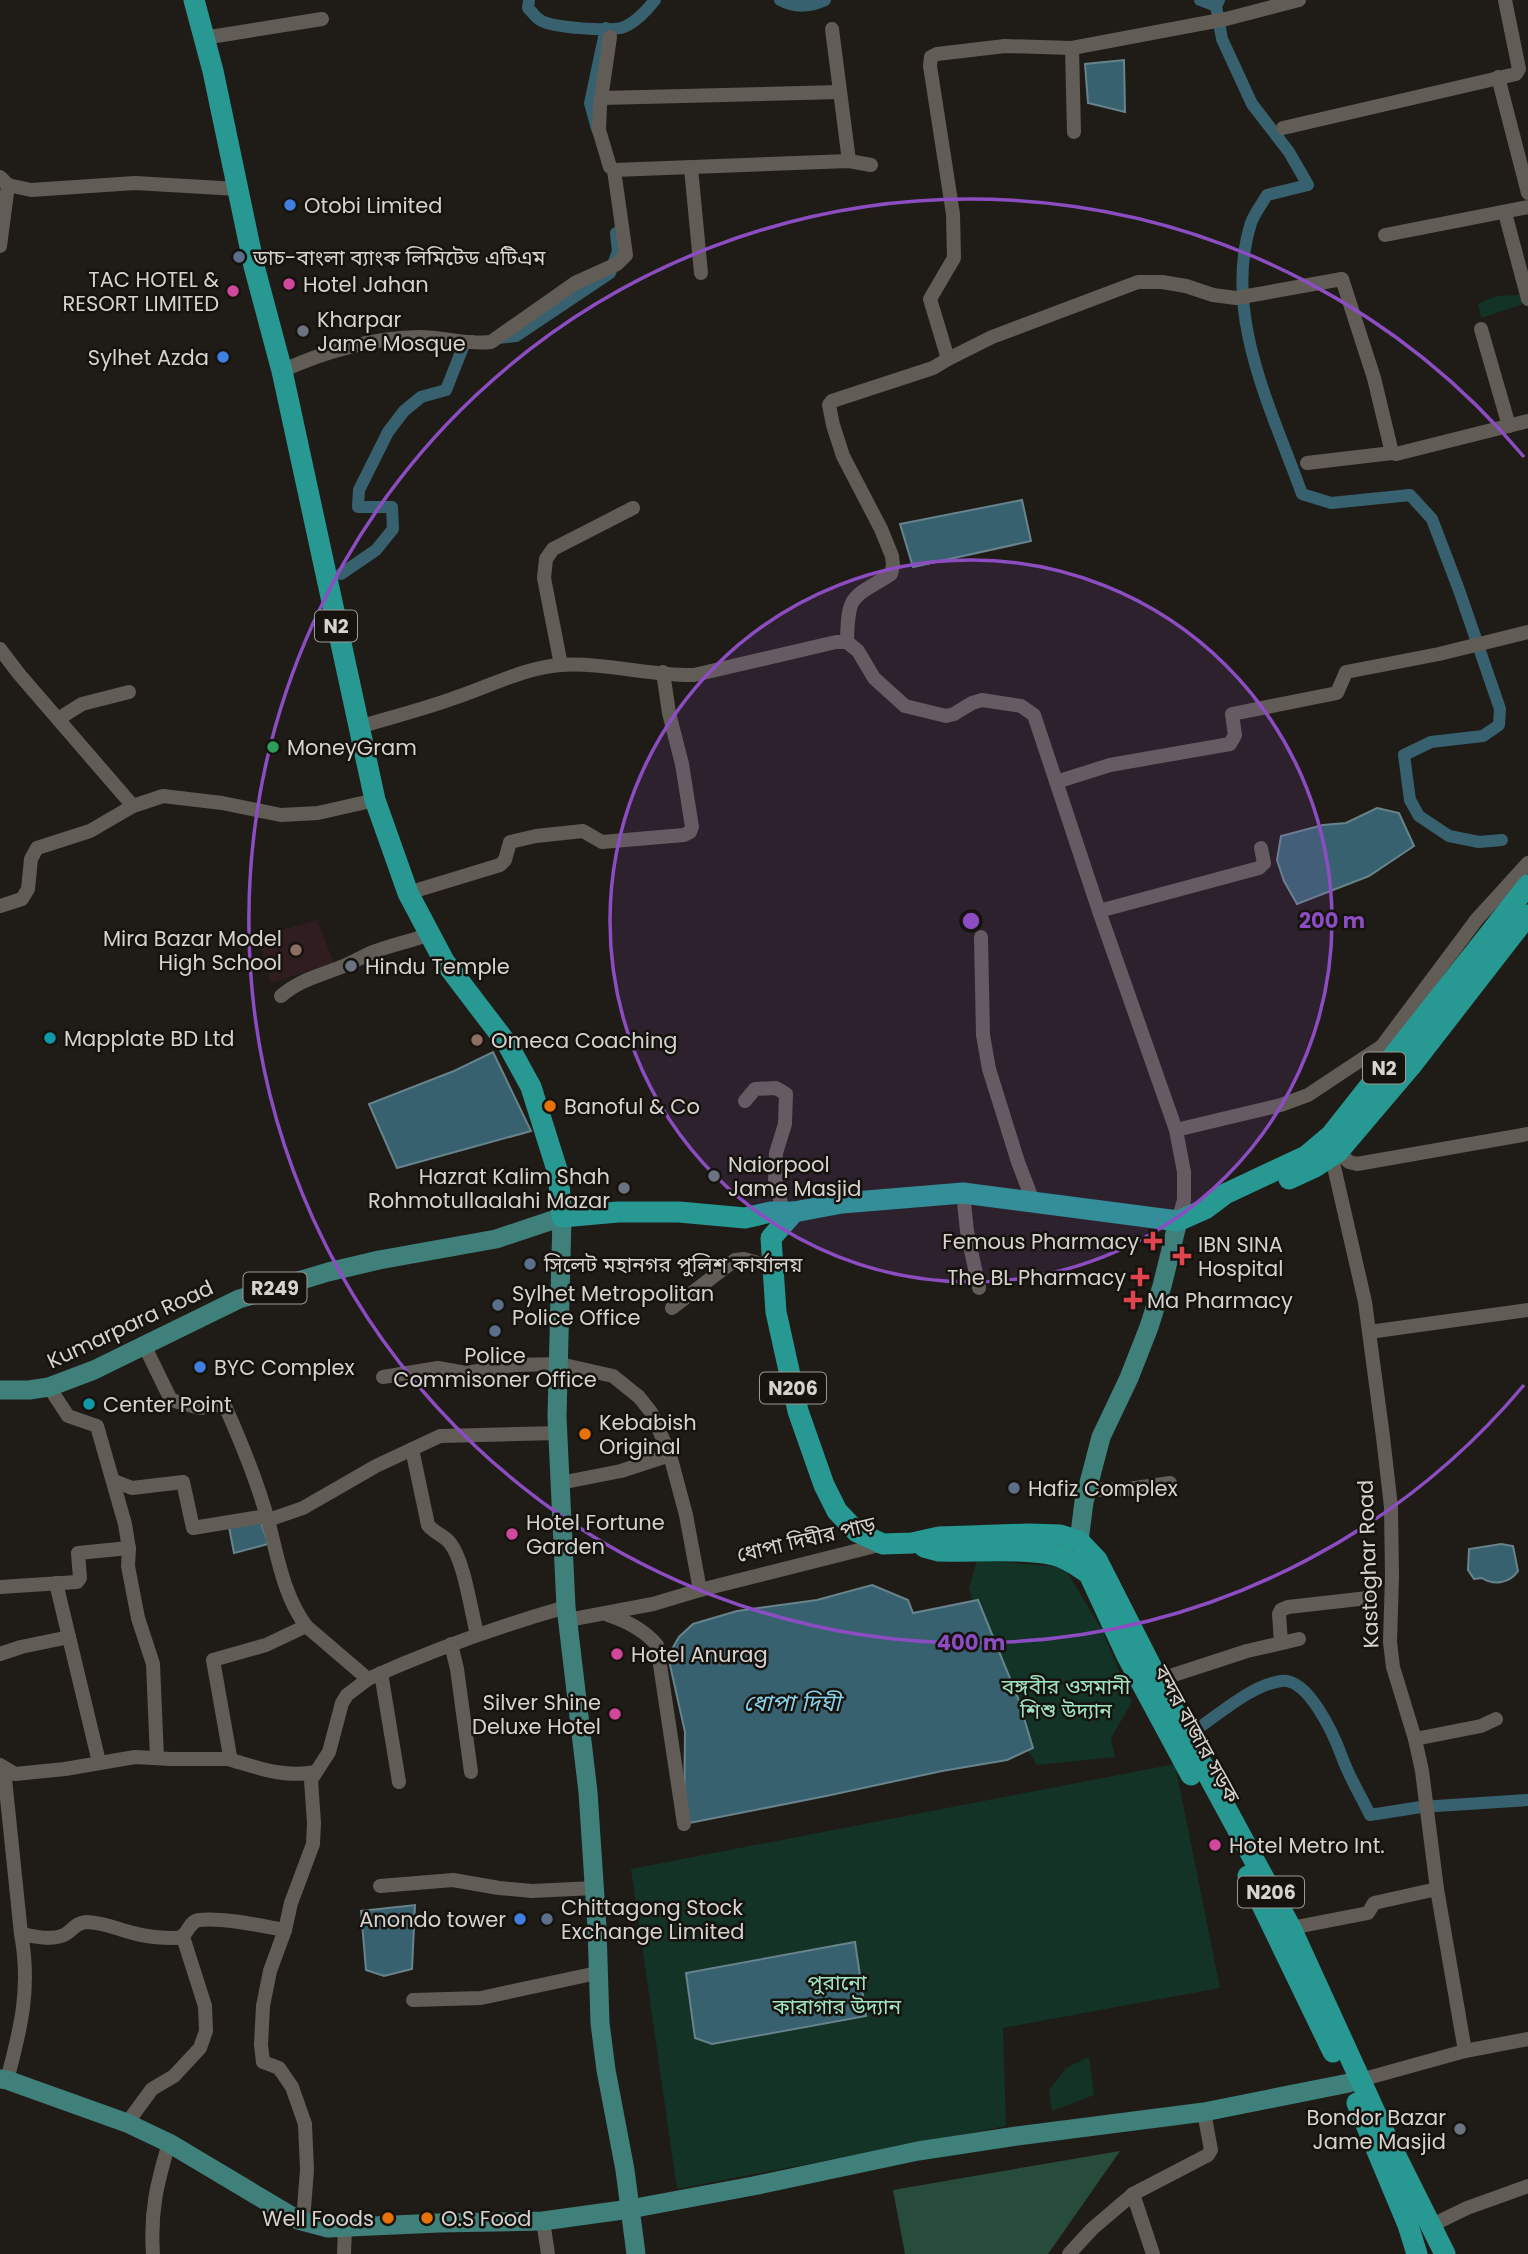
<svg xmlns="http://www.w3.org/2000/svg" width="1528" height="2254" font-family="Poppins,'Noto Sans Bengali',sans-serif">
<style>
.education{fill:#301d20}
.green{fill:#123325}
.forest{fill:#284c3b}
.water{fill:#38616f;stroke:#67838c;stroke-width:2}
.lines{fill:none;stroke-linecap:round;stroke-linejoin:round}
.canal{stroke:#38616f;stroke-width:12}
.minor{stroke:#615d56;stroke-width:14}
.major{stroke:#3f807b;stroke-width:19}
.highway{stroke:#289893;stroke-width:21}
.ring{fill:none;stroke:#8d4dc2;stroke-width:3.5}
.shop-dot{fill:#3f7fe0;stroke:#16130e;stroke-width:2.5}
.service-dot{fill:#5c6f8a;stroke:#16130e;stroke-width:2.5}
.hotel-dot{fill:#d1479c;stroke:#16130e;stroke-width:2.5}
.worship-dot{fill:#6b7280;stroke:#16130e;stroke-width:2.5}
.leisure-dot{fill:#2e9e5b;stroke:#16130e;stroke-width:2.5}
.education-dot{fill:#8d6e63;stroke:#16130e;stroke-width:2.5}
.culture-dot{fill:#0f9aa8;stroke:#16130e;stroke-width:2.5}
.food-dot{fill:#e8710a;stroke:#16130e;stroke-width:2.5}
.health-dot{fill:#e0444e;stroke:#16130e;stroke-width:2.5}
.labels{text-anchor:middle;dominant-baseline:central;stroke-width:5;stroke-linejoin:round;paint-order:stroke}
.shield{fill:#16130e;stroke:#9c9995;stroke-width:2}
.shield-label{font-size:19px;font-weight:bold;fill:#d5d2cf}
.poi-label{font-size:21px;fill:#d5d2cf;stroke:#16130e;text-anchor:start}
.street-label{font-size:21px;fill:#d5d2cf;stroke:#16130e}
.park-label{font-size:21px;fill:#a0e2c1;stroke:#16130e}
.water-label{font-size:23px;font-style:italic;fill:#88d0eb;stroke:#16130e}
.centre{fill:#8d4dc2;stroke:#16130e;stroke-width:3.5}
.ring-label{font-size:21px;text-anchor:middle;font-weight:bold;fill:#8d4dc2;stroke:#16130e;stroke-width:5;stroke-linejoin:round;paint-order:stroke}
</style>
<rect width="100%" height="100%" fill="#1f1c17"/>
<!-- education -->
<polygon class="education" points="317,920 334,963 271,983 259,937"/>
<!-- green -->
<g class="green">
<polygon points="1520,295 1523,304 1481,318 1478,304 1496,296"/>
<polygon points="977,1560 1064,1567 1102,1630 1132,1702 1111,1738 1115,1757 1037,1765 1011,1725 969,1588"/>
<polygon points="1175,1764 1220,1988 1003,2028 1006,2126 677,2189 631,1869"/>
<polygon points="1089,2057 1094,2095 1052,2111 1049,2090 1066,2068"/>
</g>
<!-- forest -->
<polygon class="forest" points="1120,2151 1048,2254 905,2254 893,2190"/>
<!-- water -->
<g class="water">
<polygon points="1124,60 1125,112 1088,103 1085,64"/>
<polygon points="1022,500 1031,541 913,567 900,524"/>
<polygon points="1377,808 1399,813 1414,846 1369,876 1297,904 1284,881 1277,860 1281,836 1323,825 1346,823"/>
<polygon points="493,1052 531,1131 397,1168 369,1104 454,1071"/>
<polygon points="261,1522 268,1544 234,1553 229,1527"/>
<path d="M1501 1544 1513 1546 1518 1571C1510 1583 1494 1586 1482 1578L1474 1579 1468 1570 1469 1549Z"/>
<polygon points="872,1585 908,1600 913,1613 978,1600 1018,1698 1033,1748 1007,1760 942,1771 826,1796 684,1824 685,1732 668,1656 679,1637 693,1624 737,1611 817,1600"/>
<polygon points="415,1905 412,1969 384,1976 366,1970 361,1911"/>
<polygon points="855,1942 866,2016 712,2044 695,2038 686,1973"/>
</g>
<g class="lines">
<!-- canal -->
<g class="canal">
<path d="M529 0 528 8C532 12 535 17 540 20 552 28 607 31 621 28 635 24 647 10 655 0"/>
<path d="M780 0C795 8 810 7 825 0"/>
<polyline points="1200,0 1216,6"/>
<path d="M1219 0 1216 6 1222 39 1252 104 1289 152 1308 185 1267 195C1262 204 1254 214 1251 223 1222 314 1272 410 1302 494L1331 503 1410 495 1432 519 1459 590 1500 709 1499 725 1483 736 1431 742 1404 755 1410 800 1419 816 1449 836 1479 842 1502 840"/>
<polyline points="597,129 590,103 606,28"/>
<polyline points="497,338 516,336 610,273 618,251 616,233"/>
<polyline points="341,574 376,550 393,529 392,507 358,507 359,490 388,432 404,411 421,397 446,390 465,342 472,341"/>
<path d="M1197 1729C1221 1713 1252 1685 1281 1681 1308 1677 1334 1735 1342 1757 1349 1777 1361 1796 1370 1815L1421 1807 1528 1800"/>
</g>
<!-- minor -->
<g class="minor">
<polyline points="832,29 849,161"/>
<polyline points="610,37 600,106 599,130 610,167 614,170 849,161 871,165"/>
<polyline points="204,38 322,19"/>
<polyline points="1072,48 1074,132"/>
<polyline points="1498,77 1528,193"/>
<polyline points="601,98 840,92"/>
<polyline points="1283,128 1516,74 1519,69 1505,0"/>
<polyline points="691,168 701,273"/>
<polyline points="0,177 8,185 31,190 135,183 238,189"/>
<polyline points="1505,213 1528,299"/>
<polyline points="1385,235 1528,207"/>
<polyline points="0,246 8,185"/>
<polyline points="1481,329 1509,426"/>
<polyline points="948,359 992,337 1138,282 1162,282 1186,286 1213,295 1236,298 1342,279 1374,378 1392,453"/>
<path d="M282 371C322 352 376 337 420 337 444 337 467 345 491 342L575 283 617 264 626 255 614 170"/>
<polyline points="1307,463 1392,453 1396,454 1528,421"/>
<path d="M847 642C848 592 852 599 891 574L893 565 892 556 881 529 843 456 833 425 829 405 832 401 933 368 948 359 930 299 954 258 953 214 930 66 931 57 937 54 1005 46 1072 48 1226 19 1299 0"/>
<polyline points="0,649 19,674 133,806"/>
<polyline points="561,665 544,578 546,559 553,549 633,508"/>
<polyline points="58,719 82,704 129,692"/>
<path d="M359 727C391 717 425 709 457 697 490 686 524 668 560 665 605 662 650 676 694 675L836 642H847L858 651 874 678 905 706 946 716 954 714 972 703 982 700 1021 706 1034 715 1099 911 1176 1130 1184 1172V1200L1178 1221"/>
<polyline points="1056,782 1110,765 1230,744 1235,735 1232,714 1337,693 1346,672 1439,654 1528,632"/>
<polyline points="408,893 500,865 505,860 510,842 536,836 583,831 602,842 684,835 690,832 692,827 682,764 669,713 663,672"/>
<polyline points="0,906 22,899 28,889 31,859 37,848 90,831 133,806 163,796 222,803 281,815 318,813 375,800"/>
<polyline points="1099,911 1259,868 1264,863 1261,848"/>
<polyline points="981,937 983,1035 989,1069 1018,1162 1033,1201"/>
<path d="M281 996C299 980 319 976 341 967 353 963 364 955 376 951 394 944 412 941 430 934"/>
<polyline points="745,1101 755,1089 776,1088 786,1094 785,1124 776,1153 775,1179 783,1212"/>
<polyline points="1176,1130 1281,1105 1308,1095 1382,1046 1477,919 1528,863"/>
<polyline points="1338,1152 1349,1162 1357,1164 1528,1134"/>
<polyline points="1332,1158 1365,1302 1383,1437 1391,1507 1392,1576 1390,1642 1393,1667 1415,1739 1422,1771 1437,1889 1465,2051"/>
<polyline points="963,1193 967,1231 979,1288"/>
<polyline points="672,1308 735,1260 744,1259 772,1267"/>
<polyline points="1369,1332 1528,1310"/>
<path d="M144 1345 171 1400 200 1408 217 1405 225 1406C242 1444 258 1483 269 1524 278 1559 284 1596 306 1626"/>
<polyline points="383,1377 438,1368 466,1373 514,1365 560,1364 613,1376 639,1397 651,1412 670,1455 686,1515 700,1590"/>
<polyline points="49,1387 68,1416 97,1426 125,1524 129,1549 128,1566 138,1618 153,1664 157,1758"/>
<path d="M412 1449 428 1525C434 1533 444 1535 450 1543 464 1560 471 1611 477 1634"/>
<polyline points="114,1481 132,1488 183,1482 193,1528 266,1516"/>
<polyline points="560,1483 621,1471 670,1455"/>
<polyline points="1087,1490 1128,1489 1170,1483"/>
<polyline points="268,1520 303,1508 376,1466 440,1436 558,1433"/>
<polyline points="56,1583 99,1762"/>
<polyline points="0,1587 77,1582 80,1578 78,1553 129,1548"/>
<path d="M608 1615C627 1621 643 1629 657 1645L684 1824"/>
<polyline points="568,1620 653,1604 700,1590 883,1544"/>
<polyline points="1281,1643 1279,1614 1281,1610 1288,1607 1368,1598"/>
<polyline points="451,1644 457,1669 471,1772"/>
<polyline points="0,1654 21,1647 69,1637"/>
<polyline points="381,1673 399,1782"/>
<polyline points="1158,1680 1247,1651 1299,1639"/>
<polyline points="1415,1739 1481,1726 1496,1719"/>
<path d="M228 1759C259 1768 283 1778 316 1772"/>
<path d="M0 1765 15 1774 65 1769 135 1757 171 1759H228L230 1756 213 1660 266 1645 306 1626 368 1679C434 1649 496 1627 566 1607"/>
<path d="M4 1769 21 1934C31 1987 21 2028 7 2080"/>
<polyline points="380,1886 453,1880 499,1888 532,1891 594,1888"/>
<polyline points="1291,1928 1368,1913 1374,1903 1437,1889"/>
<path d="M21 1934C34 1936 51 1941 64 1935 73 1931 74 1923 86 1922 102 1922 117 1929 133 1933 146 1937 162 1938 176 1938 189 1937 187 1922 199 1920 222 1917 262 1926 285 1930"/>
<polyline points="413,2000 481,1998 597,1973"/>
<polyline points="1353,2082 1465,2051 1528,2039"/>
<polyline points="127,2123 152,2089 174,2076 200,2048 206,2031 205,2006 183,1937"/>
<polyline points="1133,2194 1153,2254"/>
<polyline points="303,2221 307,2170 305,2124 292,2087 279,2068 263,2062 261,2045 263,2006 270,1971 285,1930 291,1903 313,1844 314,1823 311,1780 329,1752 342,1703 347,1695 368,1679"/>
<polyline points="543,2221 548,2254"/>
<polyline points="1430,2226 1467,2208 1528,2186"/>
<path d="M153 2254C150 2212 157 2183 169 2143"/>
<polyline points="344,2254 345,2228"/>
<polyline points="1069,2254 1092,2229 1133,2194 1208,2155 1211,2150 1204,2112"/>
</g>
<!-- major -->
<g class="major">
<polyline points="0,1390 29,1390 49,1387 94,1370 239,1299 328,1272 379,1260 496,1239 562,1217 557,1417 566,1607 588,1792 597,1928 600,2023 606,2070 625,2170 636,2254"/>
<polyline points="1068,1552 1079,1541 1084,1502 1101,1437 1129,1378 1149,1327 1162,1286 1178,1221"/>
<polyline points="0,2079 7,2080 127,2123 169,2143 298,2220 328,2228 439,2223 543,2221 630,2209 753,2186 918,2151 1017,2136 1204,2112 1349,2083"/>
</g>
<!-- highway -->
<g class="highway">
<polyline points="194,0 213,71 254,266 282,371 375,800 408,893 444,961 508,1045 531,1087 558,1173 562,1217 618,1212 679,1212 745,1218 771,1212 794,1212 842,1203 963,1193 1178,1221 1205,1209 1225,1194 1306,1156 1331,1135 1528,885"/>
<polyline points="1289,1179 1315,1167 1338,1152 1411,1066 1528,915"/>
<polyline points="794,1212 771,1238 776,1312 798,1411 824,1485 837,1511 857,1532 883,1544 912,1543 939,1537 1029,1534 1060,1535 1079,1541"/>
<polyline points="1079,1541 1097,1560 1182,1727 1291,1928 1386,2136 1445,2254"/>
<path d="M924 1547 939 1551C973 1552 1022 1548 1054 1555 1067 1558 1077 1566 1088 1573"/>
<polyline points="1084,1563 1127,1656 1191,1775"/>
<polyline points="1248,1876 1333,2052"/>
<polyline points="1357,2103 1408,2225 1417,2254"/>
</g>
</g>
<!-- distance rings -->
<circle cx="971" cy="921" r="361" fill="#8d4dc2" fill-opacity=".12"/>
<g class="ring">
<circle cx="971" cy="921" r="361"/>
<path d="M1524 1385A722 722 0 1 1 1524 457"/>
</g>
<!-- markers -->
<g class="shop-dot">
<circle cx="290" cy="205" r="7"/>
<circle cx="223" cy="357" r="7"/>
<circle cx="200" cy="1367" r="7"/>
<circle cx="520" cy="1919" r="7"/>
</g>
<g class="service-dot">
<circle cx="239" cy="257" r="7"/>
<circle cx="530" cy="1264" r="7"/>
<circle cx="498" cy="1305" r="7"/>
<circle cx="495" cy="1331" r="7"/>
<circle cx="1014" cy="1488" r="7"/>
<circle cx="547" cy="1919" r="7"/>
</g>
<g class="hotel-dot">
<circle cx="289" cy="284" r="7"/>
<circle cx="233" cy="291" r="7"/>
<circle cx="512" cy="1534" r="7"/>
<circle cx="617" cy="1654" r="7"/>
<circle cx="615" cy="1714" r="7"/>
<circle cx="1215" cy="1845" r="7"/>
</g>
<g class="worship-dot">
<circle cx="303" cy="331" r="7"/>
<circle cx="351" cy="966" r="7"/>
<circle cx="714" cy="1176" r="7"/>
<circle cx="624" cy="1188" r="7"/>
<circle cx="1460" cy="2129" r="7"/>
</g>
<circle class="leisure-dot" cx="273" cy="747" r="7"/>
<g class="education-dot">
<circle cx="296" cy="950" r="7"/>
<circle cx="477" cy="1040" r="7"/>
</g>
<g class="culture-dot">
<circle cx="50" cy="1038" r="7"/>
<circle cx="89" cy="1404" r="7"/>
</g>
<g class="food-dot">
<circle cx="550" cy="1106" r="7"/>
<circle cx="585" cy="1434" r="7"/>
<circle cx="388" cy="2218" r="7"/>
<circle cx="427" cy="2218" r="7"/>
</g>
<g class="health-dot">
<path d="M1149.5 1230.5h7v7h7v7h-7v7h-7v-7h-7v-7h7z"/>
<path d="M1178.5 1245.5h7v7h7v7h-7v7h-7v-7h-7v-7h7z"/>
<path d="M1136.5 1266.5h7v7h7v7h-7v7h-7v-7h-7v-7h7z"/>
<path d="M1129.5 1289.5h7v7h7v7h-7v7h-7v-7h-7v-7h7z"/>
</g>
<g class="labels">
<!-- shield labels -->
<g class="shield">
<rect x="315" y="610.5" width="42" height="31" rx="5"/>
<rect x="1363" y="1052.5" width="42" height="31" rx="5"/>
<rect x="243.5" y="1272.5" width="63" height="31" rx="5"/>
<rect x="760" y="1372.5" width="66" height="31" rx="5"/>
<rect x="1238" y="1876.5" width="66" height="31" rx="5"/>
</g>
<g class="shield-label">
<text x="336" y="626">N2</text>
<text x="1384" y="1068">N2</text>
<text x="275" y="1288">R249</text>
<text x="793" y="1388">N206</text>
<text x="1271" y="1892">N206</text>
</g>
<!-- poi labels -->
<g class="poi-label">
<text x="304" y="205">Otobi Limited</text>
<text x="253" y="257">ডাচ-বাংলা ব্যাংক লিমিটেড এটিএম</text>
<text x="219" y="279" text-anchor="end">TAC HOTEL &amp;<tspan x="219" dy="24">RESORT LIMITED</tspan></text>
<text x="303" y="284">Hotel Jahan</text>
<text x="317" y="319">Kharpar<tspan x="317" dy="24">Jame Mosque</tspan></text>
<text x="209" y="357" text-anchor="end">Sylhet Azda</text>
<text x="287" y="747">MoneyGram</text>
<text x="282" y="938" text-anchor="end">Mira Bazar Model<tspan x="282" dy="24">High School</tspan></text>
<text x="365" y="966">Hindu Temple</text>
<text x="64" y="1038">Mapplate BD Ltd</text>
<text x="491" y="1040">Omeca Coaching</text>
<text x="564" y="1106">Banoful &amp; Co</text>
<text x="728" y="1164">Naiorpool<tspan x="728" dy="24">Jame Masjid</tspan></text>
<text x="610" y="1176" text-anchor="end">Hazrat Kalim Shah<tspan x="610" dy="24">Rohmotullaalahi Mazar</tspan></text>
<text x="1139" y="1241" text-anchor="end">Femous Pharmacy</text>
<text x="1198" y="1244">IBN SINA<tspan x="1198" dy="24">Hospital</tspan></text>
<text x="544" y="1264">সিলেট মহানগর পুলিশ কার্যালয়</text>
<text x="1126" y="1277" text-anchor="end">The BL Pharmacy</text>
<text x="512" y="1293">Sylhet Metropolitan<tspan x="512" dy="24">Police Office</tspan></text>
<text x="1147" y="1300">Ma Pharmacy</text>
<text x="495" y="1355" text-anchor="middle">Police<tspan x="495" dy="24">Commisoner Office</tspan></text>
<text x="214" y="1367">BYC Complex</text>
<text x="103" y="1404">Center Point</text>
<text x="599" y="1422">Kebabish<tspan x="599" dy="24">Original</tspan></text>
<text x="1028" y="1488">Hafiz Complex</text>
<text x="526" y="1522">Hotel Fortune<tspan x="526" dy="24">Garden</tspan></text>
<text x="631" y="1654">Hotel Anurag</text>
<text x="601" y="1702" text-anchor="end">Silver Shine<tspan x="601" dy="24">Deluxe Hotel</tspan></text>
<text x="1229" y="1845">Hotel Metro Int.</text>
<text x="561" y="1907">Chittagong Stock<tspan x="561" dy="24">Exchange Limited</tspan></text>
<text x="506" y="1919" text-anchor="end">Anondo tower</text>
<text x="1446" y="2117" text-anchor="end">Bondor Bazar<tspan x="1446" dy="24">Jame Masjid</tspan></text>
<text x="374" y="2218" text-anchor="end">Well Foods</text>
<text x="441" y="2218">O.S Food</text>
</g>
<!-- street labels -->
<g class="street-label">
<text transform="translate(130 1324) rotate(-25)">Kumarpara Road</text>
<text transform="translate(806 1539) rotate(-13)">ধোপা দিঘীর পাড়</text>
<text transform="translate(1368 1564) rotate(-92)">Kastoghar Road</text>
<text transform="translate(1197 1734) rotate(61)">বন্দর বাজার সড়ক</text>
</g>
<!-- park labels -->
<g class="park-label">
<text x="1066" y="1686">বঙ্গবীর ওসমানী<tspan x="1066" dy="24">শিশু উদ্যান</tspan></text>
<text x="837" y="1982">পুরানো<tspan x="837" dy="24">কারাগার উদ্যান</tspan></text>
</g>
<!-- water labels -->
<g class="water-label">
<text x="792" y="1703">ধোপা দিঘী</text>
</g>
</g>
<circle cx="971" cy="921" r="10" class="centre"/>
<g class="ring-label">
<text x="1332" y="928">200 m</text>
<text x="971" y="1650">400 m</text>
</g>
</svg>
